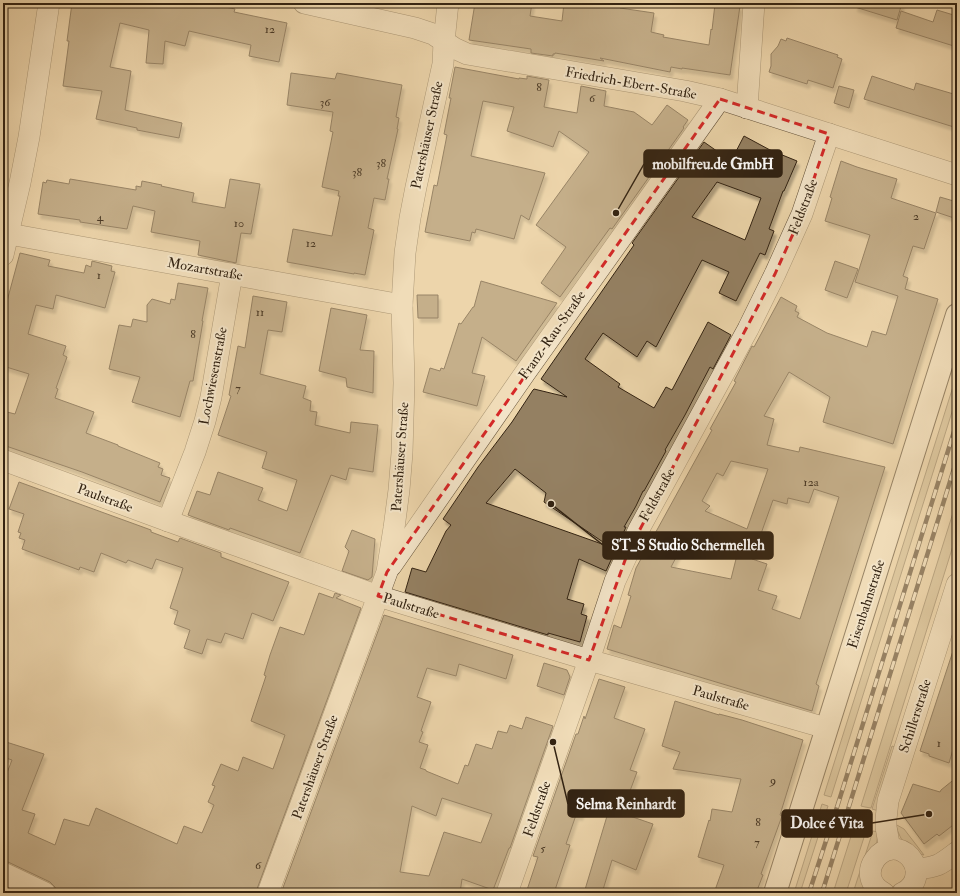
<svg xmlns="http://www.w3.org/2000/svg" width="960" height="896" font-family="'IM FELL Double Pica',serif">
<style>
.green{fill:#cdb891;stroke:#806e52}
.building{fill:#948062;stroke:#332312;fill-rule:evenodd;filter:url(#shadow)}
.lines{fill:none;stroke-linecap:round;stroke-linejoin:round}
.street-casing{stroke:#625038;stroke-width:22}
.secondary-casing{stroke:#332312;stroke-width:24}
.street{stroke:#f3e4c8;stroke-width:21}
.secondary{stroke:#f3e4c8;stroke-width:22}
.rail-casing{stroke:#332312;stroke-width:4.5}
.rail{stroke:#f3e4c8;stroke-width:3;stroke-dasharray:9;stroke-linecap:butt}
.marked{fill:none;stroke:#d62828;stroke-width:3;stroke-dasharray:8 5;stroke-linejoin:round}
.labels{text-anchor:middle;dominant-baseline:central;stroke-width:4;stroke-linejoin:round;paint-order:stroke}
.number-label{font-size:12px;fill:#4b3a26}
.street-label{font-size:14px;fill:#332312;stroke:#f3e4c8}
.leader{fill:none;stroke:#332312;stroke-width:1.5}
.callout-dot{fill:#332312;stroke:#f3e4c8;stroke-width:1.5}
.callout{fill:#332312;stroke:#332312;stroke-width:1.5}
.callout-label{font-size:15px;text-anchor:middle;font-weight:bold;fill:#fff}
</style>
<defs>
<filter id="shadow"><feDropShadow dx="2.5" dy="4.5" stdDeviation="1" flood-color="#0004"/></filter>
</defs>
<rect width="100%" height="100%" fill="#edd6ab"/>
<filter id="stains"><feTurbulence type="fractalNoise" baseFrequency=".005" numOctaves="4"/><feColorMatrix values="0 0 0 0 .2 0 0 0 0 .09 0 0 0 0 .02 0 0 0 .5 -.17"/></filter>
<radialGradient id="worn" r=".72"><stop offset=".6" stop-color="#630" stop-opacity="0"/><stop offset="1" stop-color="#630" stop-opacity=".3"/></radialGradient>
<!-- green -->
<g class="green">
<polygon points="957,374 957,396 831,797 824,795"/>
<polygon points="957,500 957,533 871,808 865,807 861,806"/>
<polygon points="892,746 899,748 879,811 872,809"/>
<polygon points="822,804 828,806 800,893 794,893"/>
<polygon points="857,816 862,817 868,825 846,893 833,893 853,830 857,831 860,823 855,822"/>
<path d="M895 824 904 829 924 855C917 854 906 846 902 840 899 835 897 829 895 824Z"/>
<polygon points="873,831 878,832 876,849 864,893 853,893"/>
</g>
<!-- building -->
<g class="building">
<polygon points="72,3 207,3 235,9 234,12 287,23 279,62 249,56 251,45 189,31 185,46 165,41 163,64 146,63 149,30 120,23 110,67 131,71 125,110 182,123 179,138 137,130 137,128 96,119 102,91 63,86 69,41 67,41"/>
<polygon points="475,3 532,3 530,16 562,21 564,3 600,3 621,6 620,8 654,13 651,32 664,35 663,37 709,45 711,29 712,30 715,4 740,6 730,75 682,68 682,69 671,67 670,72 600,58 604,61 555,53 555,54 553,54 553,56 531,53 531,49 469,40"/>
<polygon points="856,3 902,3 897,20 855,7"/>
<polygon points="937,10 957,16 957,47 896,28 901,11 933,22"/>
<polygon points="787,38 838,55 837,57 842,59 833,88 808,80 807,84 769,72 771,66 771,54 778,46 781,39 786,41"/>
<polygon points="455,67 519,79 519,78 527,79 527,76 549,80 544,107 577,113 581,86 606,91 604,106 634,112 652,125 667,105 688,120 683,127 684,128 612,229 610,228 560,297 541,283 566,247 536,225 589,152 559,131 553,147 507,131 514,107 483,101 471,156 545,173 529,220 521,215 514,239 476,229 475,233 472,232 470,241 425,232 434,185 437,186 447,135 444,134 451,98 449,98"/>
<polygon points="291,73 335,79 337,73 402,85 396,117 399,118 397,129 398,129 387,179 389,179 385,200 374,198 368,228 374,230 365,275 354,273 354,274 287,262 293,229 332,236 340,196 338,196 339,191 322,187 323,181 333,132 330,131 333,112 287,105"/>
<polygon points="872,76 914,90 916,83 957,95 957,128 864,99"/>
<polygon points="839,86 854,90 849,108 834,103"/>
<path d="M744 136 770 150 797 161 784 191H783L769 229 774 231 765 255 760 253 736 301 719 293 729 272 702 260 656 347 647 341 637 357 603 333 585 359 620 384 618 387 654 408 666 387 672 390 708 322 731 335 713 369 710 367 685 415 665 450 666 451 644 491H643L636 506 624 527H626L606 571 579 559 567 599 584 604 581 614 587 616 580 642 548 633V635L405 592 412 568 426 572 446 531 451 525 443 519 478 467 512 422 533 390 534 389 567 397 541 379 634 245 632 243 704 142 731 161ZM717 182 761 198 745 240 692 217ZM515 469 546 493 544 502 603 542 602 544 486 503Z"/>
<path d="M841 161 857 167 897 179 891 198 936 213 924 249 913 246 903 276 908 278 905 289 938 299 893 444 823 422 830 397 789 372 764 416 774 419 767 445 799 452 800 447 885 467 816 684 819 686 812 711 607 649 614 625 621 628 631 596 628 595 636 568 712 430 710 429 736 382 734 381 752 346 754 347 781 297 797 306 795 311 799 313 797 317 827 333 867 347 872 331 886 335 898 296 855 282 870 235 825 221 832 198 830 197ZM731 461 768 469 747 529 705 511 710 506 702 501 717 473 723 476ZM814 489 839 497 800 619 772 609 777 596 758 590 767 564 752 559 773 500 787 504 788 498 809 503ZM688 535 738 551 731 579 671 567Z"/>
<polygon points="70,179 136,190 136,186 141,187 142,181 162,185 161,186 194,193 192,202 225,208 230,179 260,184 251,234 241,233 236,263 198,255 200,241 151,232 155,211 133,206 127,229 80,222 80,220 38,214 43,182 46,183 47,180 69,184"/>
<polygon points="940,197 957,202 957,219 936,212"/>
<polygon points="20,253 50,260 48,266 84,273 86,265 91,267 92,261 112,266 111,271 115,272 105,308 56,295 53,309 36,305 28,334 66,346 63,355 67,357 56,388 58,389 55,398 94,412 86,433 118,445 118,446 160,463 158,467 163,469 161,475 170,478 160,502 82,472 3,445 3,411 15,414 29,374 3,366 3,316"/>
<polygon points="835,261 858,269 847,298 825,290"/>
<polygon points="481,281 557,303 516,361 482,337 472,373 485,376 477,406 423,392 430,368 440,371 441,368 444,369 459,323 461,324 473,307 474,307"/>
<polygon points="178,283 208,288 202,321 203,321 193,381 190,381 180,417 132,402 140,377 109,369 119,325 131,327 133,319 147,322 147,305 152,299 170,304 171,299 175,300"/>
<polygon points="417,295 438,295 438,318 418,318"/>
<polygon points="253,296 287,302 282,332 268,330 260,374 306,386 303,398 311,401 310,411 317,412 315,425 350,433 351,422 378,425 373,472 349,468 346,480 331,475 300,553 230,528 229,530 188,515 197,491 210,495 218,472 263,488 258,500 287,511 297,480 262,468 267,452 218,435 231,396 229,395 238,346 245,348"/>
<polygon points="331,308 367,315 360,350 374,351 373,393 347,387 346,378 319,371"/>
<polygon points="19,482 151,530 151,532 178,542 180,538 221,553 221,557 289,582 273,621 252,613 243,639 225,633 221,643 207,639 202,654 184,648 190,630 174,624 178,611 170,608 183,568 156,559 152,569 128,560 126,563 101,553 94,572 80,567 79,570 22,549 25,540 19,538 21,533 18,532 24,514 9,509"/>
<polygon points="352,530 375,539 372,577 368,580 342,571 349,551 345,547"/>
<polygon points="319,593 333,598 335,593 341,595 336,598 361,608 257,889 256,893 57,893 55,887 50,882 8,862 3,861 3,783 12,760 3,757 3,741 44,754 22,810 35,814 28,833 55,845 64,819 89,826 96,808 177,844 184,826 202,833 214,805 208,802 215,786 212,785 221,764 238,771 243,757 273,769 285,735 251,721 266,676 264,675 270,655 280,627 304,635"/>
<path d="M384 615 513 655 506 679 459 664 456 676 427 668 417 697 431 702 421 731 423 732 419 742 428 745 420 768 426 770V771L458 784 465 765 468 766 476 744 492 749 498 731 507 733 510 725 522 729 526 717 553 726 510 848H509L493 890 462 879 460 893H281ZM442 798 492 814 481 843 444 832 429 876 400 872 412 806 436 816Z"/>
<polygon points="954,648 957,648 957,736 949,763 929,756 929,754 920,751"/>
<polygon points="544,663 567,670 570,677 564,695 537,686"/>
<polygon points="599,679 625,687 614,718 645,729 630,770 637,772 630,791 632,792 624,814 653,824 636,870 612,860 602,893 584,893 610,806 586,799 580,816 576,815 566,844 570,845 554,893 526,893 538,857 533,856 576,734 578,734 584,716 585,719"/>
<polygon points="675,701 719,715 719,714 742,720 803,740 780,815 782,816 761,874 763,875 756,893 714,893 724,865 698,857 709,820 710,821 712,809 732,812 741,779 673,769 680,752 662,746"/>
<polygon points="957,777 957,822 939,836 937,834 924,844 901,813 913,784 940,792 941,790"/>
<polygon points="3,886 17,893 3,893"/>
</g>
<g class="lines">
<!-- street casing -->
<g class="street-casing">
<g id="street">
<polyline points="304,3 415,28 433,34 454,48 467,54 685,91 720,99 957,175"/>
<polyline points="747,108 754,3"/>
<polyline points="9,234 402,305"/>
<polyline points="3,255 20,183 29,137 49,3"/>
<polyline points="3,460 168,521 378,596 589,660 826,728"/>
<polyline points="168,521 195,452 205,421 211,397 232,274"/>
<polyline points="391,566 525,373 720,99"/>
<polyline points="890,849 886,827 886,819 888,801 957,584"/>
<path d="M916 869C938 867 940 865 957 852"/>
<polyline points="3,873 45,893"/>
<polyline points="268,893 387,572 394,528 399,490 402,453 404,383 402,305 405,253 410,218 416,187 443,64 444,42 448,3"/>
<polyline points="507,893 589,660 615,581 639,529 748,329 775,274 802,214 829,134"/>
<path d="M884 893C851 876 885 831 910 857 914 862 917 867 916 874 916 882 910 890 902 893"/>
</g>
</g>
<!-- secondary casing -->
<g class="secondary-casing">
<polyline id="secondary" points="775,893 957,315"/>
</g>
<!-- street -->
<use href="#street" class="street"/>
<!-- secondary -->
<use href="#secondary" class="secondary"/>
<!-- rail casing -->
<g class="rail-casing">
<g id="rail">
<polyline points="809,893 838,804 957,422"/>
<polyline points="822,893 957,459"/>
</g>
</g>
<!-- rail -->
<use href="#rail" class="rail"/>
</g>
<!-- marked area -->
<path d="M0 0H960V896H0ZM720 99 829 134 802 214 775 274 628 552 589 660 378 596 387 572Z" fill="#edd6ab" fill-opacity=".55" fill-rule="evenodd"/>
<path class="marked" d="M720 99 829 134 802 214 775 274 628 552 589 660 378 596 387 572Z"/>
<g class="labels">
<!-- number labels -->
<g class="number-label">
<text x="270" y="29">12</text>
<text x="539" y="87">8</text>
<text x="592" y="98">6</text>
<text x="325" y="102">36</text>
<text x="381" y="163">38</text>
<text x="357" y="172">38</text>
<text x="916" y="216">2</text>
<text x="100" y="217">4</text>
<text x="239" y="223">10</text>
<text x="311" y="243">12</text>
<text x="99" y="275">1</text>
<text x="260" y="312">11</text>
<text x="193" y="334">8</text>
<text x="238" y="388">7</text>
<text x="811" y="482">12a</text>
<text x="939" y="743">1</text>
<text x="773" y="780">9</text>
<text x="758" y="822">8</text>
<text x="757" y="842">7</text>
<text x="543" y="848">5</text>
<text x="258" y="865">6</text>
</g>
<!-- street labels -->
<g class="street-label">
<text transform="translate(631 83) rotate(10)">Friedrich-Ebert-Straße</text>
<text transform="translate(427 135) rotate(-78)">Patershäuser Straße</text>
<text transform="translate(803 207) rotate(-69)">Feldstraße</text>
<text transform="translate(205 269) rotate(10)">Mozartstraße</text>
<text transform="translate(552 335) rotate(-55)">Franz-Rau-Straße</text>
<text transform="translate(213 376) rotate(-79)">Lochwiesenstraße</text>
<text transform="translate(400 457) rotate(-86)">Patershäuser Straße</text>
<text transform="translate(657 495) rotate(-61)">Feldstraße</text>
<text transform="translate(105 498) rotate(20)">Paulstraße</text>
<text transform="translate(866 604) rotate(-72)">Eisenbahnstraße</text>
<text transform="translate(411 606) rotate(17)">Paulstraße</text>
<text transform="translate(721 698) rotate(16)">Paulstraße</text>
<text transform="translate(915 716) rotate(-72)">Schillerstraße</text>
<text transform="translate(315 767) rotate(-70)">Patershäuser Straße</text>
<text transform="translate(537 809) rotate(-71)">Feldstraße</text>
</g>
</g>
<!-- callouts -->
<path class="leader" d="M616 213L644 164M551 504L603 545M553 742L568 804M929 814L872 823"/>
<g class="callout-dot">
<circle cx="616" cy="213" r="4"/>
<circle cx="551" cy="504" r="4"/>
<circle cx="553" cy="742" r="4"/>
<circle cx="929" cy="814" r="4"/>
</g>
<g class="callout">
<rect x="644" y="150" width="138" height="27" rx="4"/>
<rect x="603" y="532" width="170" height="27" rx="4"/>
<rect x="568" y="790" width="116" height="27" rx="4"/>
<rect x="782" y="810" width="90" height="27" rx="4"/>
</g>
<g class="callout-label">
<text x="713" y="169">mobilfreu.de GmbH</text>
<text x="688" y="550">ST_S Studio Schermelleh</text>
<text x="626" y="809">Selma Reinhardt</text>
<text x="827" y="828">Dolce é Vita</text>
</g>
<!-- margin -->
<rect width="960" height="896" fill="none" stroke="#edd6ab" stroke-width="16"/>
<rect x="4" y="4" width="952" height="888" fill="none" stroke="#332312" stroke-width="2"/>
<rect x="8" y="8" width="944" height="880" fill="none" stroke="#332312"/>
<rect width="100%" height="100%" filter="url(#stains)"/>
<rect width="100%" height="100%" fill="url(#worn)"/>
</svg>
